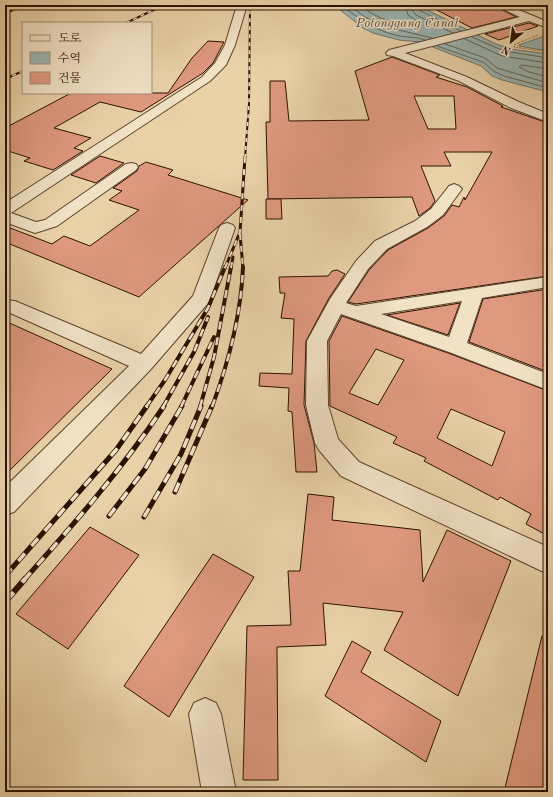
<svg xmlns="http://www.w3.org/2000/svg" width="553" height="797" font-family="'Old Standard TT','Noto Serif KR',serif">
<style>
.water{fill:#9bb5b2;stroke:#6e746b}
.lines{fill:none;stroke-linecap:round;stroke-linejoin:round}
.shore{stroke:#636459;stroke-width:1}
.building{fill:#df997f;stroke:#2b1200;fill-rule:evenodd}
.minor-casing{stroke:#5b422a;stroke-width:2}
.path{stroke:#2b1200;stroke-width:1;stroke-dasharray:0.5 1;stroke-linecap:butt}
.minor{fill:#f1e2c6;fill-rule:evenodd}
.rail-far4-casing{stroke:#2b1200;stroke-width:2}
.rail-far3-casing{stroke:#2b1200;stroke-width:3}
.rail-far2-casing{stroke:#2b1200;stroke-width:4}
.rail-far1-casing{stroke:#2b1200;stroke-width:5}
.rail-casing{stroke:#2b1200;stroke-width:6}
.rail-far4{stroke:#f1e2c6;stroke-width:1.5;stroke-dasharray:4;stroke-linecap:butt}
.rail-far3{stroke:#f1e2c6;stroke-width:2;stroke-dasharray:6;stroke-linecap:butt}
.rail-far2{stroke:#f1e2c6;stroke-width:2.5;stroke-dasharray:8;stroke-linecap:butt}
.rail-far1{stroke:#f1e2c6;stroke-width:3.5;stroke-dasharray:10;stroke-linecap:butt}
.rail{stroke:#f1e2c6;stroke-width:4.5;stroke-dasharray:13;stroke-linecap:butt}
.labels{text-anchor:middle;dominant-baseline:central;stroke-width:3;stroke-linejoin:round;paint-order:stroke}
.far-water-label{font-size:13px;font-style:italic;fill:#524b3e;stroke:#f1e2c6}
</style>
<rect width="100%" height="100%" fill="#ead2a8"/>
<filter id="stains"><feTurbulence type="fractalNoise" baseFrequency=".005" numOctaves="4"/><feColorMatrix values="0 0 0 0 .2 0 0 0 0 .09 0 0 0 0 .02 0 0 0 .5 -.17"/></filter>
<radialGradient id="worn" r=".72"><stop offset=".6" stop-color="#630" stop-opacity="0"/><stop offset="1" stop-color="#630" stop-opacity=".3"/></radialGradient>
<!-- water -->
<g class="water">
<polygon points="334,5 417,5 496,44 511,49 548,54 548,92 502,80 492,76 481,66 420,42 399,40 373,33 363,28"/>
<polygon points="547,35 548,51 519,46 519,45"/>
</g>
<g class="lines">
<!-- shore -->
<g class="shore">
<path d="M341 5C358 18 374 30 395 35 405 38 415 36 425 40"/>
<polyline points="349,5 365,17 382,26 432,38"/>
<path d="M359 5C378 19 395 25 419 26V23L408 15 405 5"/>
<polyline points="411,5 412,10 416,15 453,33"/>
<polyline points="417,5 419,10 461,31"/>
<polyline points="472,37 504,51 548,58"/>
<polyline points="465,39 502,56 548,63"/>
<polyline points="445,44 485,58 497,68 548,83"/>
<polyline points="437,46 483,62 495,72 504,76 548,88"/>
<polyline points="548,69 522,65 519,67 529,72 548,77"/>
</g>
</g>
<!-- building -->
<g class="building">
<polygon points="427,5 493,5 516,17 472,28"/>
<polygon points="529,23 538,26 499,40 485,34"/>
<polygon points="208,41 224,42 213,63 203,73 141,112 100,102 54,128 91,138 74,148 83,151 53,170 24,161 30,158 5,150 5,128 71,93 168,93 192,58"/>
<path d="M392 57 440 75 436 77 467 87 503 106 501 107 548 123V276L356 304 348 302 369 270 388 250 428 228 444 216 452 205 459 207 464 197 465 200 492 152H444L451 166H421L435 201 430 208 419 216 412 197 268 199 266 122H270V81H285L289 121 369 120 355 71ZM414 96H454L456 129H428Z"/>
<polygon points="100,156 124,163 96,183 71,175"/>
<polygon points="146,162 173,170 168,175 248,200 139,297 5,242 5,226 52,244 64,236 90,246 139,210 109,200 122,191 113,188 137,171 139,166"/>
<polygon points="266,199 281,199 282,219 266,219"/>
<polygon points="337,270 345,274 329,298 306,341 304,405 314,443 317,472 296,472 292,412 288,411 289,388 259,386 260,373 292,374 294,319 281,318 285,293 280,293 279,277 328,276 332,271"/>
<polygon points="548,289 548,372 469,342 483,299"/>
<polygon points="460,303 448,335 387,315"/>
<path d="M342 316 448 353 548 391V536L526 524 531 514 500 497 498 500 424 461 426 458 393 443 397 437 330 406 329 341ZM376 349 404 360 378 405 349 393ZM451 409 505 432 492 466 437 438Z"/>
<polygon points="5,321 112,369 5,475"/>
<polygon points="308,494 334,497 332,520 420,530 423,582 447,530 511,561 458,696 384,650 403,612 323,603 326,645 277,647 278,780 243,780 247,626 291,625 288,571 300,571"/>
<polygon points="90,527 139,555 68,649 16,614"/>
<polygon points="213,554 254,577 169,717 124,686"/>
<polygon points="542,636 548,636 548,792 504,792"/>
<polygon points="352,641 371,652 361,672 441,721 426,762 325,696"/>
</g>
<g class="lines">
<!-- minor casing -->
<g class="minor-casing">
<g id="minor">
<polygon points="237,5 247,5 235,45 226,65 210,81 11,213 36,222 45,220 126,164 131,163 136,164 138,167 136,170 57,226 35,233 5,222 5,203 202,77 215,63 225,45"/>
<polygon points="494,5 507,5 548,22 548,28 529,21 405,53 467,77 519,102 548,114 548,122 511,108 459,81 393,56 387,55 386,53 389,50 520,17"/>
<path d="M454 184 459 186 462 189 443 215 427 227 387 249 368 269 346 303 356 306 548 277V287L482 298 467 343 548 374V390L449 352 341 314 327 341 328 405 338 439 359 462 548 547V574L341 476 319 450 315 443 306 405 307 341 330 299 356 261 375 241 415 221 431 209 449 186ZM462 301 449 337 381 314Z"/>
<polygon points="227,223 233,225 235,228 209,302 151,369 14,512 5,515 5,487 129,366 8,312 5,313 5,300 15,301 141,354 193,296 219,228 221,225"/>
<polygon points="205,698 216,703 221,714 236,792 202,792 189,714 194,703"/>
</g>
</g>
<!-- path -->
<polyline class="path" points="538,35 514,45 514,47 548,52"/>
<!-- minor -->
<use href="#minor" class="minor"/>
<!-- rail-far4 casing -->
<g class="rail-far4-casing">
<g id="rail-far4">
<polyline points="5,13 27,5"/>
<polyline points="126,23 164,5"/>
<polyline points="5,79 23,71"/>
<polyline points="245,158 249,104 250,5"/>
</g>
</g>
<!-- rail-far3 casing -->
<g class="rail-far3-casing">
<g id="rail-far3">
<polyline points="240,234 243,268"/>
<polyline points="225,268 240,232 245,157"/>
<polyline points="231,268 233,257"/>
</g>
</g>
<!-- rail-far2 casing -->
<g class="rail-far2-casing">
<g id="rail-far2">
<polyline points="146,407 165,380 208,308 225,267"/>
<polyline points="163,407 194,352 208,317"/>
<polyline points="181,407 214,337"/>
<polyline points="200,407 214,357 231,267"/>
<path d="M212 407C229 361 241 316 243 267"/>
</g>
</g>
<!-- rail-far1 casing -->
<g class="rail-far1-casing">
<g id="rail-far1">
<polyline points="175,492 212,406"/>
<polyline points="109,516 145,469 182,406"/>
<polyline points="144,517 181,454 201,406"/>
<polyline points="5,576 116,450 147,406"/>
<path d="M24 580C74 524 123 468 164 406"/>
</g>
</g>
<!-- rail casing -->
<g class="rail-casing">
<polyline id="rail" points="5,602 25,579"/>
</g>
<!-- rail-far4 -->
<use href="#rail-far4" class="rail-far4"/>
<!-- rail-far3 -->
<use href="#rail-far3" class="rail-far3"/>
<!-- rail-far2 -->
<use href="#rail-far2" class="rail-far2"/>
<!-- rail-far1 -->
<use href="#rail-far1" class="rail-far1"/>
<!-- rail -->
<use href="#rail" class="rail"/>
</g>
<g class="labels">
<!-- far-water labels -->
<g class="far-water-label">
<text x="407" y="23">Potonggang Canal</text>
</g>
</g>
<!-- margin -->
<rect width="553" height="797" fill="none" stroke="#ead2a8" stroke-width="20"/>
<rect x="6" y="6" width="541" height="785" fill="none" stroke="#2b1200" stroke-width="2"/>
<rect x="10" y="10" width="533" height="777" fill="none" stroke="#2b1200"/>
<!-- legend -->
<rect x="22" y="22" width="130" height="72" fill="#f1e2c6" stroke="#a28f77"/>
<rect x="30" y="35" width="20" height="6" fill="#f1e2c6" stroke="#a28f77"/>
<text x="58" y="42" font-size="12" fill="#2b1200">도로</text>
<rect x="30" y="52" width="20" height="12" fill="#9bb5b2" stroke="#a28f77"/>
<text x="58" y="62" font-size="12" fill="#2b1200">수역</text>
<rect x="30" y="72" width="20" height="12" fill="#df997f" stroke="#a28f77"/>
<text x="58" y="82" font-size="12" fill="#2b1200">건물</text>
<!-- north arrow -->
<g transform="translate(511 42) rotate(209)" stroke="#f1e2c6" stroke-width="3" paint-order="stroke">
<path d="M0-3L7 15L0 10L-7 15Z" fill="#2b1200"/>
<text y="-6" font-size="11" font-weight="bold" text-anchor="middle" fill="#2b1200">N</text>
</g>
<rect width="100%" height="100%" filter="url(#stains)"/>
<rect width="100%" height="100%" fill="url(#worn)"/>
</svg>
